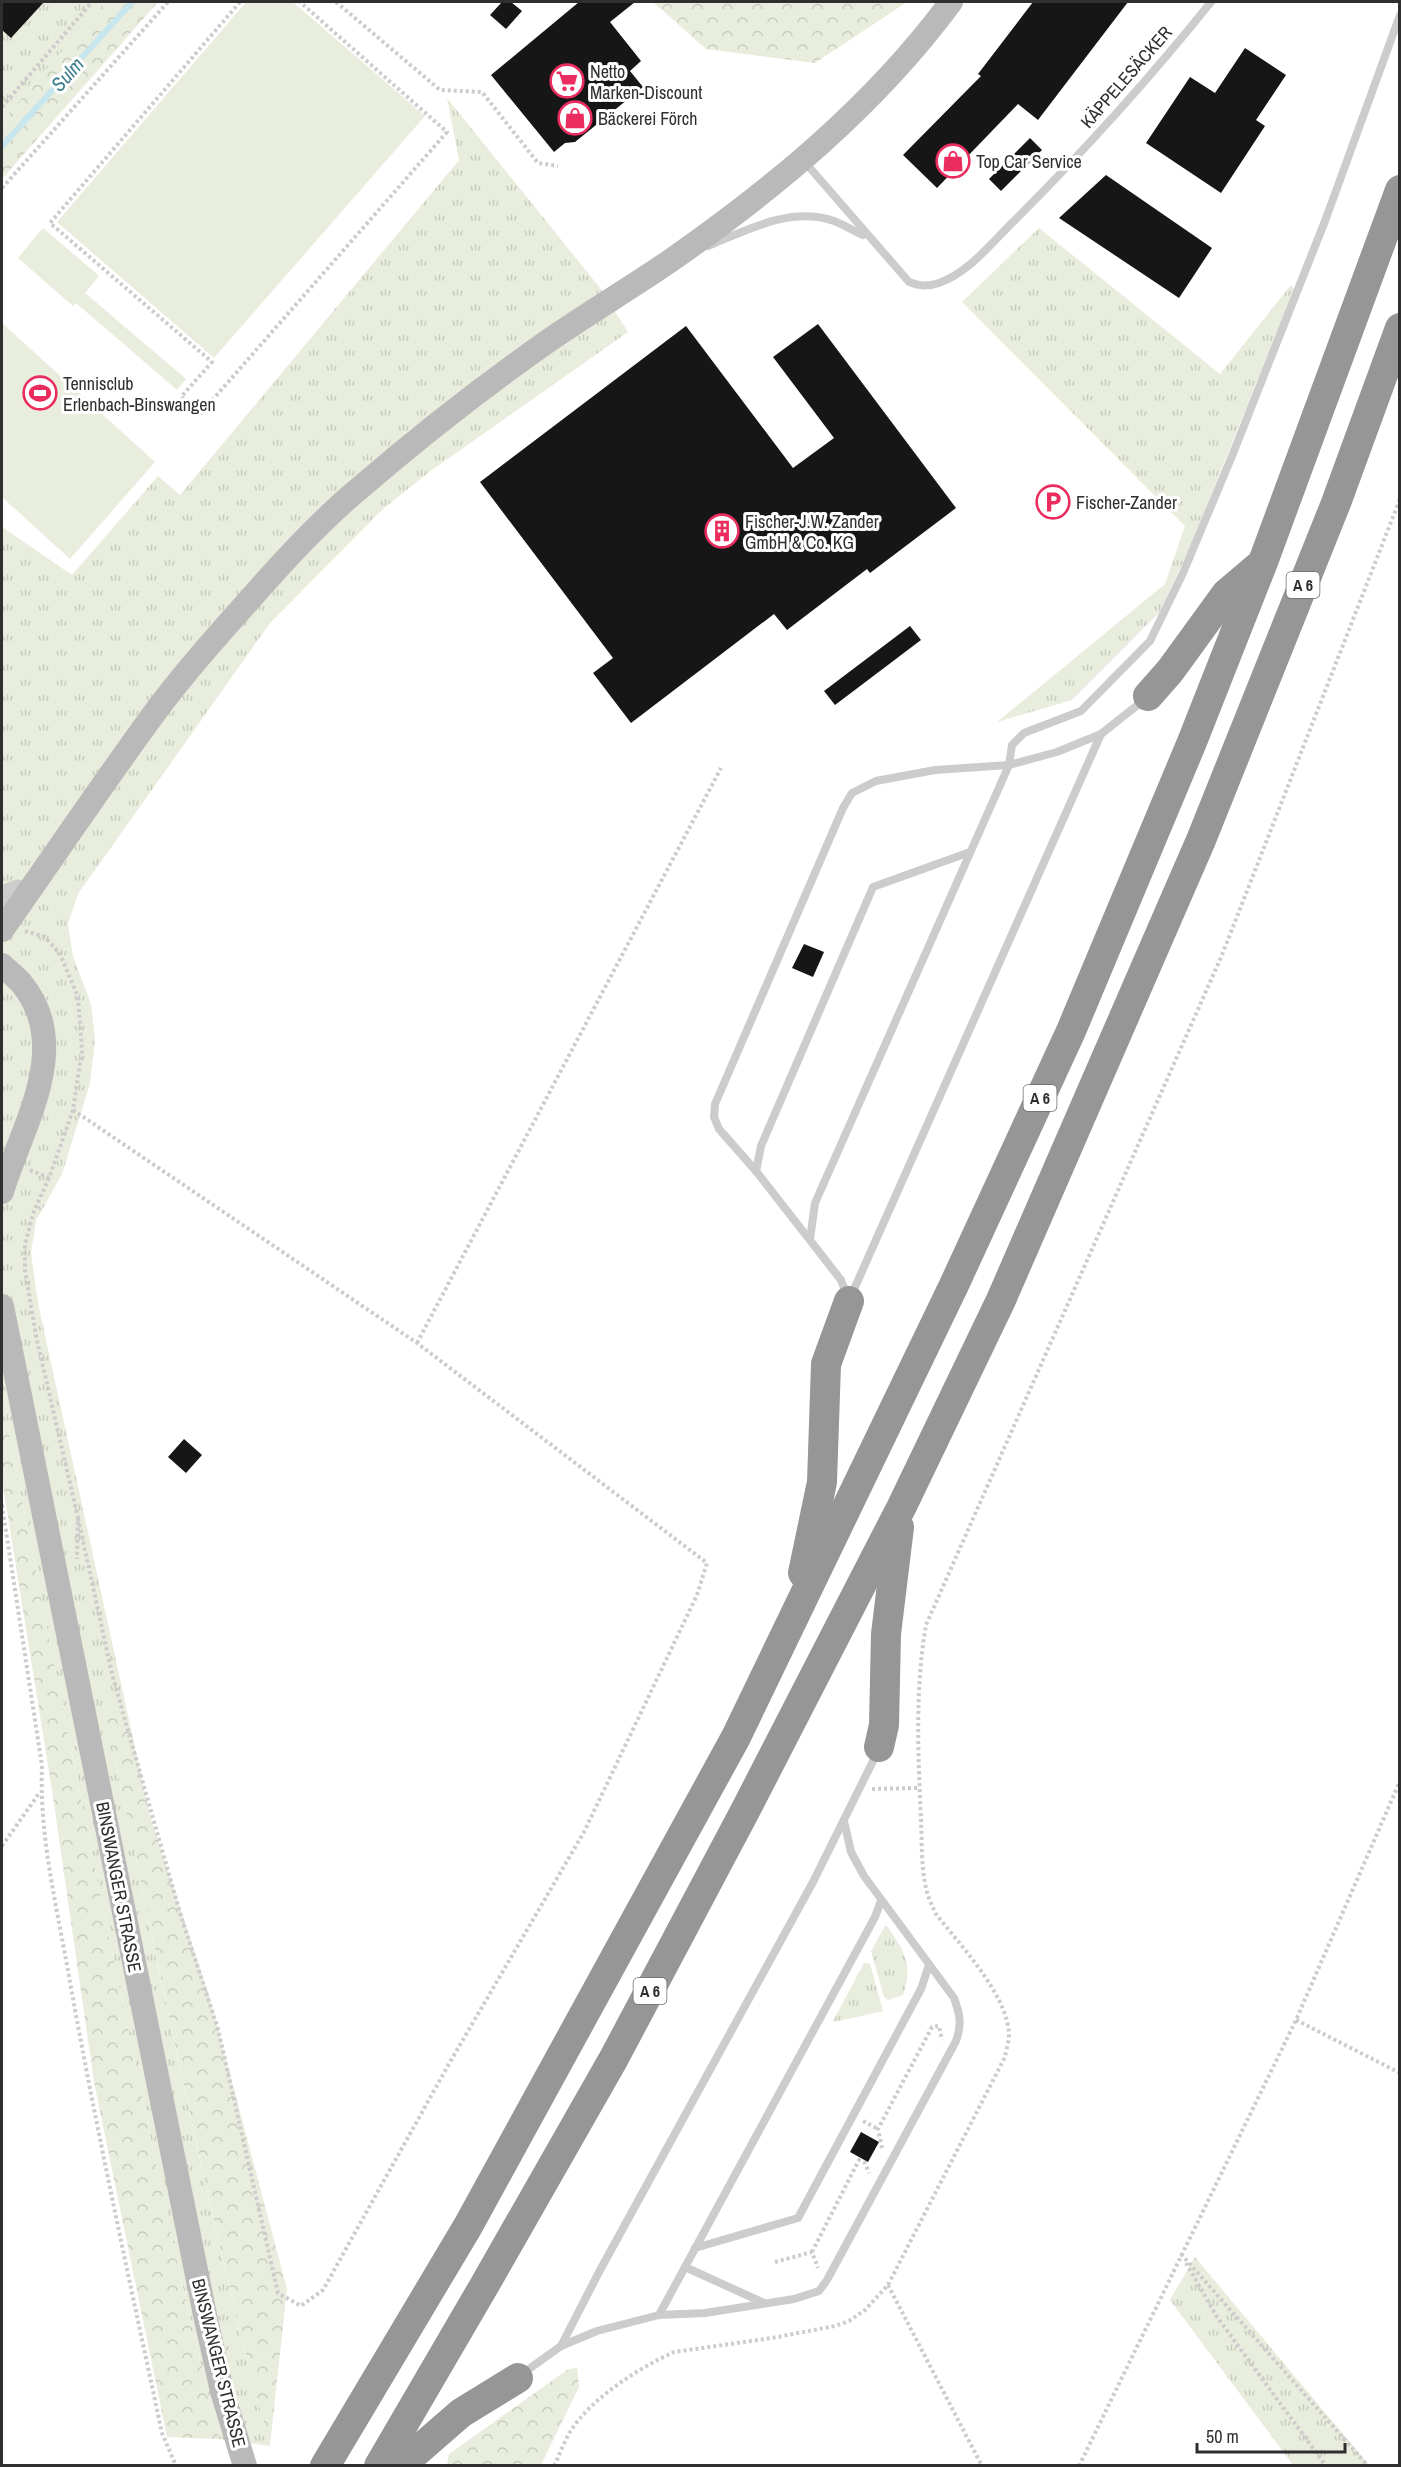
<svg xmlns="http://www.w3.org/2000/svg" width="1401" height="2467" font-family="'Archivo Narrow',sans-serif">
<style>
.grass{fill:url(#grass-tufts)}
.forest{fill:url(#forest-crowns)}
.pitch{fill:#e8eddd}
.lines{fill:none;stroke-linecap:round;stroke-linejoin:round}
.stream{stroke:#c8e6ed;stroke-width:6}
.building{fill:#161616}
.path{stroke:#ccc;stroke-width:4;stroke-dasharray:3 3;stroke-linecap:butt}
.service{stroke:#ccc;stroke-width:8}
.tertiary{stroke:#ccc;stroke-width:21}
.secondary{stroke:#b9b9b9;stroke-width:24}
.motorway{stroke:#969696;stroke-width:30}
.labels{text-anchor:middle;dominant-baseline:central;stroke-width:6;stroke-linejoin:round;paint-order:stroke}
.shield{fill:#fff;stroke:#6d6d6d;stroke-width:1.5}
.shield-label{font-size:16px;font-weight:bold;fill:#2f2f2f}
.poi-label{font-size:18px;fill:#2f2f2f;stroke:#fff;text-anchor:start}
.street-label{font-size:18px;fill:#2f2f2f;stroke:#fff}
.water-label{font-size:20px;font-style:italic;fill:#387c8d;stroke:#fff}
</style>
<defs>
<pattern id="grass-tufts" width="24" height="20" patternUnits="userSpaceOnUse" patternTransform="scale(1.5)"><rect width="24" height="20" fill="#e8eddd"/><path d="M3 7l-1-3M5 7V3M7 7l1-3M15 17l-1-3M17 17v-4M19 17l1-3" fill="none" stroke="#c7ccbe"/></pattern>
<pattern id="forest-crowns" width="20" height="18" patternUnits="userSpaceOnUse" patternTransform="scale(1.5)"><rect width="20" height="18" fill="#e8eddd"/><path d="M2 6a3 3 0 1 1 6 0M12 15a3 3 0 1 1 6 0" fill="none" stroke="#c7ccbe"/></pattern>
</defs>
<rect width="100%" height="100%" fill="#fff"/>
<!-- grass -->
<g class="grass">
<polygon points="2,2 105,2 2,121"/>
<path d="M447 98 600 288 628 332 432 470 384 508 270 623 78 894 68 924 73 956 91 1004 95 1040 90 1083 62 1174 36 1221 31 1253 38 1303 127 1711 115 1708H104C157 1955 204 2203 270 2446L219 2439C185 2303 156 2166 128 2029 86 1829 47 1628 8 1428L2 1424V527L72 575 158 476 180 495 459 160Z"/>
<polygon points="1039,228 1220,374 1291,285 1294,290 1190,547 1159,613 1072,700 997,722 1165,584 1185,526 962,302"/>
<path d="M885 1926H887C904 1951 914 1964 903 1995L888 2000 884 1997 871 1951Z"/>
<polygon points="864,1963 870,1964 883,2011 834,2022 833,2021"/>
<polygon points="1195,2257 1369,2465 1293,2465 1170,2300"/>
</g>
<!-- forest -->
<g class="forest">
<polygon points="105,2 158,2 2,179 2,121"/>
<polygon points="653,2 907,2 815,63 706,49"/>
<path d="M2 1424 8 1428C47 1628 86 1829 128 2029 156 2166 185 2303 219 2439L167 2437 94 2082 52 1790 2 1480Z"/>
<path d="M104 1708H115L127 1711 150 1816 210 1999 287 2289 270 2446C204 2202 157 1954 104 1708Z"/>
<polygon points="577,2367 579,2387 541,2465 447,2465 449,2454 567,2370"/>
</g>
<!-- pitch -->
<g class="pitch">
<polygon points="246,2 293,2 425,116 214,358 57,222"/>
<polygon points="43,228 99,276 85,293 186,379 177,390 76,303 73,306 18,258"/>
<polygon points="2,323 155,462 70,559 2,497"/>
</g>
<g class="lines">
<!-- stream -->
<polyline class="stream" points="2,146 132,2"/>
</g>
<!-- building -->
<g class="building">
<polygon points="2,2 44,2 11,38 2,30"/>
<polygon points="502,2 511,2 522,11 506,29 490,15"/>
<polygon points="579,2 635,2 610,22 641,61 630,71 643,87 575,142 565,143 554,152 491,75"/>
<polygon points="1033,2 1128,2 1038,120 1018,104 937,188 903,155 981,76 978,74"/>
<polygon points="1245,48 1286,75 1256,120 1265,126 1221,193 1146,143 1190,77 1215,93"/>
<polygon points="1030,138 1042,150 1001,191 989,179"/>
<polygon points="1106,175 1212,248 1179,298 1059,218"/>
<polygon points="818,324 956,508 870,573 867,569 787,630 774,614 631,723 593,673 613,658 480,482 686,326 793,468 834,438 773,357"/>
<polygon points="910,626 921,640 835,705 824,691"/>
<polygon points="804,944 824,952 813,977 792,968"/>
<polygon points="184,1439 202,1455 186,1473 168,1457"/>
<polygon points="861,2132 879,2142 868,2162 850,2152"/>
</g>
<g class="lines">
<!-- path -->
<g class="path">
<polyline points="240,2 50,223 212,362 181,397 201,413 447,132 300,2"/>
<polyline points="336,2 440,90 482,92 538,163 558,166"/>
<polyline points="2,107 92,2"/>
<polyline points="2,188 168,2"/>
<polyline points="25,931 45,937 60,954 78,997 82,1051 73,1110 49,1178 34,1211 25,1244 25,1270 36,1336 78,1518 77,1559"/>
<polyline points="73,1110 417,1343 707,1563 697,1595 584,1832 450,2062 323,2290 301,2306 278,2293 218,2029 180,1913 112,1674 78,1518"/>
<polyline points="30,1170 49,1178"/>
<polyline points="417,1343 721,768"/>
<path d="M2 1505 42 1766C39 1838 58 1912 70 1982 97 2133 130 2283 162 2433L176 2466"/>
<polyline points="872,1789 919,1788"/>
<polyline points="2,1846 40,1792"/>
<polyline points="1296,2020 1400,2073"/>
<polyline points="863,2121 878,2129"/>
<polyline points="882,2148 878,2129 932,2027 939,2026 942,2040"/>
<polyline points="812,2252 859,2160 865,2163 869,2173"/>
<polyline points="1181,2254 1368,2466"/>
<polyline points="775,2262 812,2252 818,2268"/>
<polyline points="1186,2263 1217,2317 1326,2466"/>
<polyline points="888,2285 982,2466"/>
<path d="M554 2466C560 2454 564 2442 570 2432 591 2398 639 2368 674 2352L772 2338 835 2326 849 2321 865 2310 888 2285 1005 2057C1006 2050 1009 2042 1009 2035 1008 1995 960 1945 936 1914 931 1904 927 1895 925 1883 921 1863 922 1840 921 1819 918 1755 915 1688 926 1625L1222 955 1400 499"/>
<polyline points="1079,2466 1296,2020 1400,1781"/>
</g>
<!-- service -->
<g class="service">
<path d="M803 160 909 282C920 286 927 287 939 283 970 272 993 241 1016 219 1085 150 1150 78 1211 2"/>
<path d="M708 246C747 230 791 206 834 221 844 225 854 231 863 235"/>
<polyline points="756,1171 761,1146 873,887 970,852"/>
<polyline points="810,1239 815,1203 1009,765 1012,745 1024,733 1081,711 1150,641 1183,573 1232,456 1325,221 1400,15"/>
<polyline points="851,1296 1101,734"/>
<polyline points="848,1298 841,1280 756,1171 719,1129 714,1117 715,1104 843,808 852,793 876,781 935,770 1009,765 1057,752 1101,734 1144,700"/>
<polyline points="695,2248 798,2218 921,1989 929,1965"/>
<polyline points="685,2267 764,2303"/>
<polyline points="659,2315 875,1917 881,1901"/>
<polyline points="561,2346 599,2272 813,1882 878,1751"/>
<path d="M522 2374 561 2346 597 2331 659 2315 705 2313 794 2299 819 2291 827 2280 956 2041C962 2024 960 2014 954 1998L864 1876 851 1852 844 1821"/>
</g>
<!-- tertiary -->
<polyline class="tertiary" points="2,896 18,890 25,896"/>
<!-- secondary -->
<g class="secondary">
<path d="M2 930C52 859 101 786 153 715 183 674 218 635 252 597 286 558 321 520 361 487 419 437 479 390 541 346 583 316 628 290 670 261 776 187 875 105 951 2"/>
<path d="M2 965C8 971 16 977 22 984 74 1048 21 1127 2 1192"/>
<polyline points="2,1306 205,2315 222,2391 245,2466"/>
</g>
<!-- motorway -->
<g class="motorway">
<polyline points="1148,696 1170,671 1226,594 1259,566"/>
<polyline points="803,1573 822,1482 826,1364 849,1301"/>
<polyline points="879,1747 884,1725 886,1634 899,1527"/>
<polyline points="325,2466 468,2226 736,1737 954,1285 1071,1031 1192,742 1263,562 1400,190"/>
<polyline points="379,2466 484,2286 614,2058 745,1811 902,1506 1001,1300 1201,840 1336,503 1400,328"/>
<polyline points="400,2466 461,2413 518,2378"/>
</g>
</g>
<!-- icons -->
<defs>
<g id="supermarket-ring" transform="scale(1.725)"><circle r="9.5" fill="#fff" stroke="#ea2d5e" stroke-width="1.5"/><path d="M-6-5.5h2.5l.6 2H6L4.5 2H-2.5L-4.4-4H-6ZM-1.5 3.2a1.3 1.3 0 1 0 .1 0ZM3 3.2a1.3 1.3 0 1 0 .1 0Z" fill="#ea2d5e"/></g>
<g id="shop-ring" transform="scale(1.725)"><circle r="9.5" fill="#fff" stroke="#ea2d5e" stroke-width="1.5"/><path d="M-5-2.5h2.3a2.7 3.5 0 0 1 5.4 0H5L5.5 6h-11ZM-1.5-2.5h3a1.5 2.3 0 0 0-3 0Z" fill="#ea2d5e"/></g>
<g id="stadium-ring" transform="scale(1.725)"><circle r="9.5" fill="#fff" stroke="#ea2d5e" stroke-width="1.5"/><path d="M0-5a6.5 5 0 1 0 0 10a6.5 5 0 1 0 0-10ZM-3.5-1.8h7v3.6h-7Z" fill="#ea2d5e"/></g>
<g id="parking-ring" transform="scale(1.725)"><circle r="9.5" fill="#fff" stroke="#ea2d5e" stroke-width="1.5"/><path d="M-3.5-5.5H1a3.5 3.5 0 0 1 0 7H-1V5.5H-3.5ZM-1-3.4V-.6H.8a1.4 1.4 0 0 0 0-2.8Z" fill="#ea2d5e"/></g>
<g id="building-ring" transform="scale(1.725)"><circle r="9.5" fill="#fff" stroke="#ea2d5e" stroke-width="1.5"/><path d="M-4-6H4V6H1V3H-1V6H-4ZM-2.5-4.3h1.7v1.8h-1.7ZM.8-4.3h1.7v1.8H.8ZM-2.5-1h1.7V.8h-1.7ZM.8-1h1.7V.8H.8Z" fill="#ea2d5e"/></g>
</defs>
<g fill-rule="evenodd">
<use href="#supermarket-ring" x="567" y="81"/>
<use href="#shop-ring" x="575" y="118"/>
<use href="#shop-ring" x="953" y="161"/>
<use href="#stadium-ring" x="40" y="393"/>
<use href="#parking-ring" x="1053" y="502"/>
<use href="#building-ring" x="722" y="531"/>
</g>
<g class="labels">
<!-- shield labels -->
<g class="shield">
<rect x="1286.5" y="572" width="33" height="26" rx="4.5"/>
<rect x="1023.5" y="1085" width="33" height="26" rx="4.5"/>
<rect x="633.5" y="1978" width="33" height="26" rx="4.5"/>
</g>
<g class="shield-label">
<text x="1303" y="585">A 6</text>
<text x="1040" y="1098">A 6</text>
<text x="650" y="1991">A 6</text>
</g>
<!-- poi labels -->
<g class="poi-label">
<text x="590" y="71">Netto<tspan x="590" dy="21">Marken-Discount</tspan></text>
<text x="598" y="118">Bäckerei Förch</text>
<text x="976" y="161">Top Car Service</text>
<text x="63" y="383">Tennisclub<tspan x="63" dy="21">Erlenbach-Binswangen</tspan></text>
<text x="1076" y="502">Fischer-Zander</text>
<text x="745" y="521">Fischer-J.W. Zander<tspan x="745" dy="21">GmbH &amp; Co. KG</tspan></text>
</g>
<!-- street labels -->
<g class="street-label">
<text transform="translate(1126 77) rotate(-49)">KÄPPELESÄCKER</text>
<text transform="translate(119 1887) rotate(79)">BINSWANGER STRASSE</text>
<text transform="translate(219 2363) rotate(76)">BINSWANGER STRASSE</text>
</g>
<!-- water labels -->
<g class="water-label">
<text transform="translate(67 74) rotate(-48)">Sulm</text>
</g>
</g>
<!-- border -->
<rect width="1401" height="2467" fill="none" stroke="#2f2f2f" stroke-width="6"/>
<!-- scale -->
<path d="M1197 2443v9h148v-9" fill="none" stroke="#2f2f2f" stroke-width="3"/>
<text x="1206" y="2443" font-size="18" fill="#2f2f2f" stroke="#ffffff" stroke-width="4.5" paint-order="stroke">50 m</text>
</svg>
